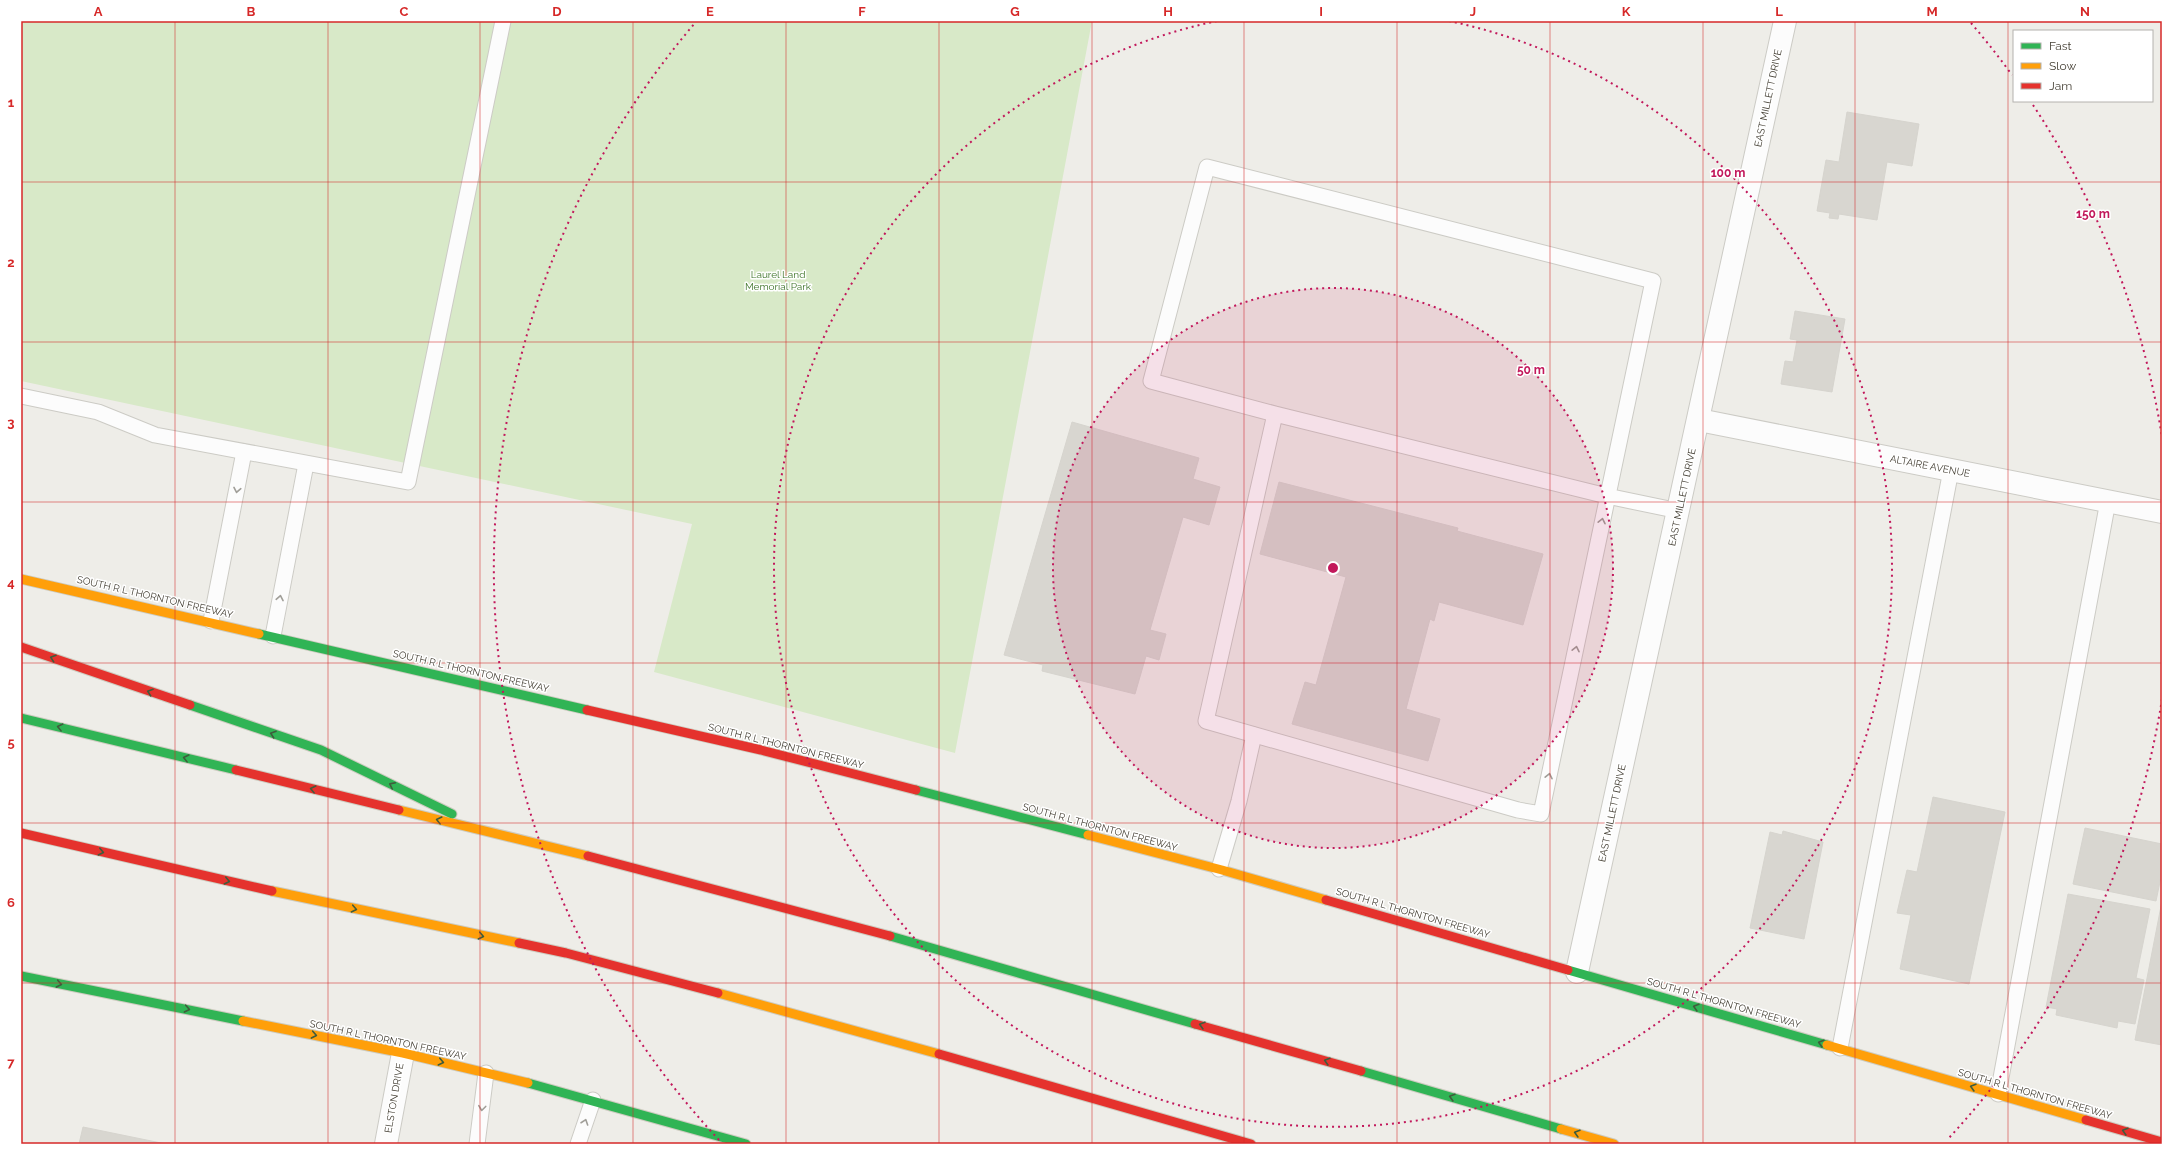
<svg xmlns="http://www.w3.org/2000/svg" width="2183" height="1165" font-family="Raleway,sans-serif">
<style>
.green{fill:#d8e9c8}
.building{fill:#d8d6d0;stroke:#d6d4ce}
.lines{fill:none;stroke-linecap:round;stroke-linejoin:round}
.lane-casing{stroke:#cccbc5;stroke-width:17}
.street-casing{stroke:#cccbc5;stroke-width:24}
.fast-casing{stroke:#cdcbbf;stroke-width:11}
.slow-casing{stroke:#cdcbbf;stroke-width:11}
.jam-casing{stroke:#cdcbbf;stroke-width:11}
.lane{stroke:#fcfcfc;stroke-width:15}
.street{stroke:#fcfcfc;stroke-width:22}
.fast{stroke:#30b455;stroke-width:9}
.slow{stroke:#ff9f0a;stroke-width:9}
.jam{stroke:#e5322d;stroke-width:9}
.oneway{stroke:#a09e98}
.oneway2{stroke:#3f5c3c}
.grid{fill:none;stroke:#d62828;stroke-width:1;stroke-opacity:0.55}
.ring{fill:none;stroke:#c2185b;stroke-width:2;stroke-dasharray:2 4}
.labels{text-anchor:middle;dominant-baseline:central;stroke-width:3;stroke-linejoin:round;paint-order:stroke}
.street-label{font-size:10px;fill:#443f34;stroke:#fff}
.park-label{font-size:10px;fill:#3e7429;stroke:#fff}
.centre{fill:#c2185b;stroke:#fff;stroke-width:2}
.ring-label{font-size:12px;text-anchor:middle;font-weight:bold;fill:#c2185b;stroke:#fff;stroke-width:3;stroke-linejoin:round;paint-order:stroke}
.neatline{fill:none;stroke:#d62828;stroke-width:1.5}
.grid-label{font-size:13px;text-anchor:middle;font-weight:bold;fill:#d62828}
</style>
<rect width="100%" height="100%" fill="#eeede8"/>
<!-- green -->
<polygon class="green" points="21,21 1092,21 955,753 654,672 692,524 21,381"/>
<!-- building -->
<g class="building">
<polygon points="1847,112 1919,124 1912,166 1887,162 1877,220 1839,214 1838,219 1829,218 1830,213 1817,211 1826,160 1839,162"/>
<polygon points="1795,311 1845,319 1832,392 1781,384 1785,361 1793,362 1797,340 1790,339"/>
<polygon points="1072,422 1199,458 1193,479 1220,487 1209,525 1183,517 1150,630 1166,634 1159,660 1146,656 1135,694 1042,671 1043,665 1004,655"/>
<polygon points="1279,482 1458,528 1457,531 1543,554 1523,625 1439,602 1434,621 1430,619 1406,709 1440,719 1428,761 1292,724 1305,682 1316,685 1346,577 1260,554"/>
<polygon points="1933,797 2005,812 1969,984 1900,969 1911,915 1897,913 1907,870 1917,872"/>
<polygon points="2085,828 2162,844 2162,872 2156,901 2073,884"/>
<polygon points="1783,831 1823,842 1804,939 1750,928 1770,832 1782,835"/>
<polygon points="2068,894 2150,909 2136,978 2144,980 2135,1024 2118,1021 2117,1028 2056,1015 2057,1009 2046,1007"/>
<polygon points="2162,901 2162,1045 2135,1040"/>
<polygon points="83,1127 166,1144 79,1144"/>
</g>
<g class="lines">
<!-- lane casing -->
<g class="lane-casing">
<g id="lane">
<polyline points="21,396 98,412 155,435 408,482 503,21"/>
<polyline points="1275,414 1151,381 1207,167 1653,281 1541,814 1518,810 1206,721 1275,414 1607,496 1679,511"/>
<polyline points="211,621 244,452"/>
<polyline points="273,636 306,464"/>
<polyline points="1219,869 1239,801 1254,735"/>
<polyline points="1840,1048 1951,470"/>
<polyline points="1998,1094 2108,501"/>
<polyline points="477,1144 486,1073"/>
<polyline points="578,1144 593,1100"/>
</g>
</g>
<!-- street casing -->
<g class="street-casing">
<g id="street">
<polyline points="1699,420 2162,512"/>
<polyline points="1577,972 1785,21"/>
<polyline points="386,1144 403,1053"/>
</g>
</g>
<!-- fast casing -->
<g class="fast-casing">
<g id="fast">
<polyline points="259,634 587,710"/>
<polyline points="190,705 321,750 452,814"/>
<polyline points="21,718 236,770"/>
<polyline points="916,790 1088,835"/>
<polyline points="890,936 1195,1024"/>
<polyline points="1568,970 1827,1045"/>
<polyline points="21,976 243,1021"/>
<polyline points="1361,1071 1561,1129"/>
<polyline points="528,1083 746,1144"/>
</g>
</g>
<!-- slow casing -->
<g class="slow-casing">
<g id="slow">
<polyline points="21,579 259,634"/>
<polyline points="399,810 588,856"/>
<polyline points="1088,835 1222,870 1326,900"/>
<polyline points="272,891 519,943"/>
<polyline points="718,993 939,1054"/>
<polyline points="243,1021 403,1053 528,1083"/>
<polyline points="1827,1045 2086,1120"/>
<polyline points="1561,1129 1614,1144"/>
</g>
</g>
<!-- jam casing -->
<g class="jam-casing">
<g id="jam">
<polyline points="21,647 190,705"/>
<polyline points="587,710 761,750 916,790"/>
<polyline points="236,770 399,810"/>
<polyline points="21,833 272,891"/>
<polyline points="588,856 890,936"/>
<polyline points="1326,900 1568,970"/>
<polyline points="519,943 566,953 718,993"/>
<polyline points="1195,1024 1361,1071"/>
<polyline points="939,1054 1251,1144"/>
<polyline points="2086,1120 2162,1142"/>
</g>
</g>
<!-- lane -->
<use href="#lane" class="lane"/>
<!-- street -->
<use href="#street" class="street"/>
<!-- fast -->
<use href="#fast" class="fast"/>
<!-- slow -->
<use href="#slow" class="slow"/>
<!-- jam -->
<use href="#jam" class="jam"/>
</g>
<!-- one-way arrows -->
<defs><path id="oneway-chevron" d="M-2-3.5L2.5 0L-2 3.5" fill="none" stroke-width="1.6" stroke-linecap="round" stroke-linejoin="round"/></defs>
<g class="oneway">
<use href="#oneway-chevron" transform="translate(237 490) rotate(101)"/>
<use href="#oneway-chevron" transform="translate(1602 521) rotate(-78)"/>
<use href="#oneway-chevron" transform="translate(280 598) rotate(-79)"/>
<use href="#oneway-chevron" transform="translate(1576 649) rotate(-78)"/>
<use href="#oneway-chevron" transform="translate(1549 776) rotate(-78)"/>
<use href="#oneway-chevron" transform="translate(482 1108) rotate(97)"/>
<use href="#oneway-chevron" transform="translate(585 1122) rotate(-71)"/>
</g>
<g class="oneway2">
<use href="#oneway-chevron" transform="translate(53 658) rotate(-161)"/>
<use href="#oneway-chevron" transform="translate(150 692) rotate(-161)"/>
<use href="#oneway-chevron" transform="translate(60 727) rotate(-166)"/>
<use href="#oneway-chevron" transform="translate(273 734) rotate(-161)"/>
<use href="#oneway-chevron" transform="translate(186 758) rotate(-166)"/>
<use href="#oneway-chevron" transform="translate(392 785) rotate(-154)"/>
<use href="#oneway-chevron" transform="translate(313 789) rotate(-166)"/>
<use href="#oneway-chevron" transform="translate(439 820) rotate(-166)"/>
<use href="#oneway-chevron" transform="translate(101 852) rotate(13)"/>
<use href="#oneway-chevron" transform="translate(227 881) rotate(13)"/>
<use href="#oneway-chevron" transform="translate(354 909) rotate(12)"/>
<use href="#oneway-chevron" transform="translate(481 936) rotate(12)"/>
<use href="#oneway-chevron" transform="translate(59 984) rotate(11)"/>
<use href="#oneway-chevron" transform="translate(1696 1007) rotate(-164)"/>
<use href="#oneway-chevron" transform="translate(187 1009) rotate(11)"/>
<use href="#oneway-chevron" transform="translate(1202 1025) rotate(-164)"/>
<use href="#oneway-chevron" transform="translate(314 1035) rotate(11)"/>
<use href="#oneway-chevron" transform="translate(1821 1043) rotate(-164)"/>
<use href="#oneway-chevron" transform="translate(1327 1061) rotate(-164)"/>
<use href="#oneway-chevron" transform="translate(441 1062) rotate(13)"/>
<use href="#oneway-chevron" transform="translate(1973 1087) rotate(-164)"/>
<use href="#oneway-chevron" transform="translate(1452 1097) rotate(-164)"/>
<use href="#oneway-chevron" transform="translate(2125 1131) rotate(-164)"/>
<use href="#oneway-chevron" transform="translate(1577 1133) rotate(-164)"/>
</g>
<!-- grid -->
<path class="grid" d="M175 21V1144M328 21V1144M480 21V1144M633 21V1144M786 21V1144M939 21V1144M1092 21V1144M1244 21V1144M1397 21V1144M1550 21V1144M1703 21V1144M1855 21V1144M2008 21V1144M21 182H2162M21 342H2162M21 502H2162M21 663H2162M21 823H2162M21 983H2162"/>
<!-- distance rings -->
<circle cx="1333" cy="568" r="280" fill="#c2185b" fill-opacity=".12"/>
<g class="ring">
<circle cx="1333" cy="568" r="280"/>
<path d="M1449 21A559 559 0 1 1 1217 21"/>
<path d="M2162 699A839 839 0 0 1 1947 1140M719 1140A839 839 0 0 1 695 23M1971 23A839 839 0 0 1 2012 75M2033 105A839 839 0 0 1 2162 437"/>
</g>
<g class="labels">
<!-- street labels -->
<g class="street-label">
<text transform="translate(1768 98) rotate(-78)">EAST MILLETT DRIVE</text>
<text transform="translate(1930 466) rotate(11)">ALTAIRE AVENUE</text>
<text transform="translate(1682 497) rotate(-78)">EAST MILLETT DRIVE</text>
<text transform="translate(155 597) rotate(13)">SOUTH R L THORNTON FREEWAY</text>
<text transform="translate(471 671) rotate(13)">SOUTH R L THORNTON FREEWAY</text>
<text transform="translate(786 746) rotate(14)">SOUTH R L THORNTON FREEWAY</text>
<text transform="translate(1612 813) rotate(-78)">EAST MILLETT DRIVE</text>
<text transform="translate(1100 827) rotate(15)">SOUTH R L THORNTON FREEWAY</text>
<text transform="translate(1413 913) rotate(16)">SOUTH R L THORNTON FREEWAY</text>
<text transform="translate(1724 1003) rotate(16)">SOUTH R L THORNTON FREEWAY</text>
<text transform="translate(388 1040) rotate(12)">SOUTH R L THORNTON FREEWAY</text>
<text transform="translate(2035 1094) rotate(16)">SOUTH R L THORNTON FREEWAY</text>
<text transform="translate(394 1098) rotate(-80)">ELSTON DRIVE</text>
</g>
<!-- park labels -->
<g class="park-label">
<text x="778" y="274">Laurel Land<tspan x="778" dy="12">Memorial Park</tspan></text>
</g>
</g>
<circle cx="1333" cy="568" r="6" class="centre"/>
<g class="ring-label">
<text x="1728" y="177">100 m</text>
<text x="2093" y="218">150 m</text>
<text x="1531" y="374">50 m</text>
</g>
<!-- border -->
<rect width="2183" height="1165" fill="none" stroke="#ffffff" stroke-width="44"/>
<!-- legend -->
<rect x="2013" y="30" width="140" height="72" fill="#ffffff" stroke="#b4b2ae"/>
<rect x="2021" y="43" width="20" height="6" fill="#30b455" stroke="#b4b2ae"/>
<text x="2049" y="50" font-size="12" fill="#443f34">Fast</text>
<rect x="2021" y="63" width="20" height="6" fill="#ff9f0a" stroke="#b4b2ae"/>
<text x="2049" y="70" font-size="12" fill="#443f34">Slow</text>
<rect x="2021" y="83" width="20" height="6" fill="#e5322d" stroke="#b4b2ae"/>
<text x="2049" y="90" font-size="12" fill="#443f34">Jam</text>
<rect x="22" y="22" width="2139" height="1121" class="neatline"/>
<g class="grid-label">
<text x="98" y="16">A</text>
<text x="251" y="16">B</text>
<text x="404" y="16">C</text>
<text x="557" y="16">D</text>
<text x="710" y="16">E</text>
<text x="862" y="16">F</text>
<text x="1015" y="16">G</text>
<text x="1168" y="16">H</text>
<text x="1321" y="16">I</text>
<text x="1473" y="16">J</text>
<text x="1626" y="16">K</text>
<text x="1779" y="16">L</text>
<text x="1932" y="16">M</text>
<text x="2085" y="16">N</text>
<text x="11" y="107">1</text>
<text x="11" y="267">2</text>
<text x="11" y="427">3</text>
<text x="11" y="587">4</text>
<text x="11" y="747">5</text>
<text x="11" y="907">6</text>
<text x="11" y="1067">7</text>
</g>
</svg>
